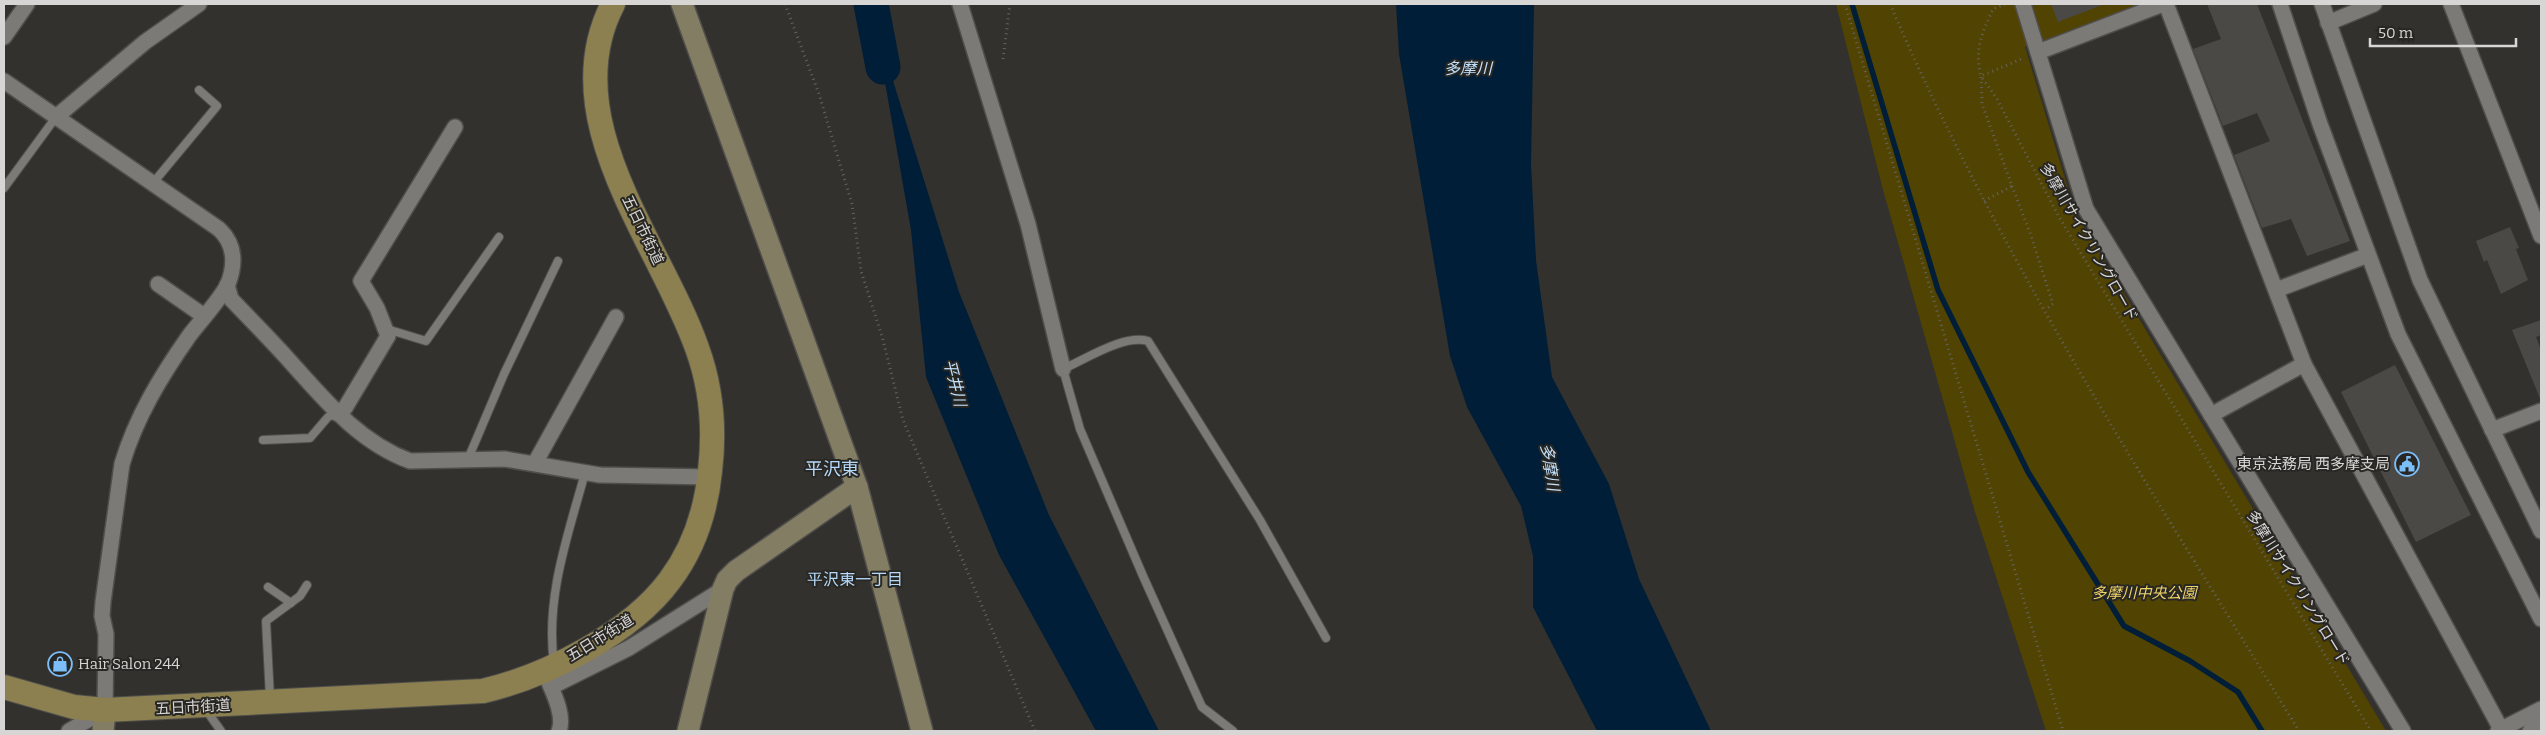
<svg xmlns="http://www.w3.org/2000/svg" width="2545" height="735" font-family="Bitter,'Noto Sans JP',serif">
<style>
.green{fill:#514302}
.water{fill:#001e37}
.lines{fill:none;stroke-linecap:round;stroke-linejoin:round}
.stream{stroke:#001e37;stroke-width:5.5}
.river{stroke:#001e37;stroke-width:35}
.building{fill:#4a4945}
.lane-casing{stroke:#4f4e4b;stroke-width:10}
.street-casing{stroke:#4f4e4b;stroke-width:18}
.secondary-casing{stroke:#4f4e4b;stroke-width:24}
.primary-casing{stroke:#4f4e4b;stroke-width:26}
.path{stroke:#656461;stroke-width:3;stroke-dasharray:1 4;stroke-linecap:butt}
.lane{stroke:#7b7a76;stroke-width:8}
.street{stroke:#7b7a76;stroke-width:15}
.secondary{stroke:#837d63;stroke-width:21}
.primary{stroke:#8c8050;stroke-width:24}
.labels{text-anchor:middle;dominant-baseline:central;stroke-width:4;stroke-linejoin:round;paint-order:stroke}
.street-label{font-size:15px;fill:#d7d6d4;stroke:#282723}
.poi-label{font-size:15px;fill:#d7d6d4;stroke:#282723;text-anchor:end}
.park-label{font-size:15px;font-style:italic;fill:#eed369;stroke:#282723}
.water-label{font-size:16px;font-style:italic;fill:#c1e1fd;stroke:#282723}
.neighbourhood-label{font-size:16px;fill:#b5d9fa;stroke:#282723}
.quarter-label{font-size:18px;fill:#b5d9fa;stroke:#282723}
</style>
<rect width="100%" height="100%" fill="#32312d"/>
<!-- green -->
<polygon class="green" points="1836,4 2140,4 2025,47 2075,212 2386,731 2046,731 1975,512 1883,190"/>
<!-- water -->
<g class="water">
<polygon points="1396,4 1534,4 1531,164 1536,260 1552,377 1609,484 1639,579 1711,731 1597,731 1533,607 1533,556 1521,506 1467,407 1450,356 1399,54"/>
<polygon points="874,20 959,292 1049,515 1159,731 1096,731 999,555 926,377 911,230"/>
</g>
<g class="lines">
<!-- stream -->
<polyline class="stream" points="1852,4 1938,290 2028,472 2124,626 2190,661 2238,692 2262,731"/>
<!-- river -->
<polyline class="river" points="871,4 883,67"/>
</g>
<!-- building -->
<g class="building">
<polygon points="2051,4 2101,4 2102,5 2058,22"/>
<polygon points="2207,4 2257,4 2350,241 2307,256 2291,219 2262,228 2234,155 2270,141 2257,113 2223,126 2193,49 2221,39"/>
<polygon points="2510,227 2519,248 2516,249 2528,280 2501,294 2487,260 2484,262 2476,241"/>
<polygon points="2541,320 2541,335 2536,337 2541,350 2541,401 2512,330"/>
<polygon points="2395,365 2471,515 2416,542 2341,392"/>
</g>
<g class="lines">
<!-- lane casing -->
<g class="lane-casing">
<g id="lane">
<polyline points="153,183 217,106 199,90"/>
<polyline points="4,188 56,117"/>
<polyline points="389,334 390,330 426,341 499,237"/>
<polyline points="263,440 310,438 328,417 336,413"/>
<polyline points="468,459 504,374 558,261"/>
<polyline points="268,587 291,603"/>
<path d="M554 664C545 598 568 535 585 473"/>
<polyline points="270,698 266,621 300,596 307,585"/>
<polyline points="206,710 221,731"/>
<path d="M1233 731 1202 707 1143 576 1080 429 1063 369C1086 359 1124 334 1148 341L1260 520 1326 638"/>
</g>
</g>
<!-- street casing -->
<g class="street-casing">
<g id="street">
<polyline points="960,4 1028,224 1063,369"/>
<polyline points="2023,4 2086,209 2403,731"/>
<polyline points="2166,4 2304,364 2502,731"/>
<polyline points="2280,4 2320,124 2398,334 2541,619"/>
<polyline points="2322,4 2420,280 2541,531"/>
<polyline points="2451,4 2541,236"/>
<polyline points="2328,23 2374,4"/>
<polyline points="4,37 27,4"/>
<polyline points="2038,52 2163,4"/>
<path d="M4 81 219 229C235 244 236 263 228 284 222 297 199 323 189 336 161 376 136 417 122 464L103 602 102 616 106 634 105 710 69 731"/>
<polyline points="56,117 145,42 199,4"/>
<polyline points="158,284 204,316"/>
<path d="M227 285 231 299C250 319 269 338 287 358 323 398 358 442 410 461L505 459 600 475 710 477"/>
<polyline points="2276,290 2368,255"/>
<polyline points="336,413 345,408 388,336 377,308 361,281 455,127"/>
<polyline points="2211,415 2304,364"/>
<polyline points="2492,430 2541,411"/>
<polyline points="535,463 616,317"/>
<path d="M547 678C553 692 565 716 559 731"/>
<polyline points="551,687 629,648 723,589"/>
<polyline points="2498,731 2541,709"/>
<polyline points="2530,731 2541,725"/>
</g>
</g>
<!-- secondary casing -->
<g class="secondary-casing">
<g id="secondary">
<polyline points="682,4 857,487 922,731"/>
<polyline points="103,731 105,710"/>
<polyline points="688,731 723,589 727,580 736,571 857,487"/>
</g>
</g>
<!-- primary casing -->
<g class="primary-casing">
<path id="primary" d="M4 687 74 707 105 710 483 691C547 676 631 633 670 580 694 548 706 511 710 471 715 429 712 389 697 348 660 243 553 119 613 4"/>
</g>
<!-- path -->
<g class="path">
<polyline points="785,4 819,94 852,204 861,271 882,336 903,420 1035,731"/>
<polyline points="1845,4 2063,731"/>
<path d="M1890 4C2000 260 2154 494 2299 731"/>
<path d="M2005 4 1993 9C1982 34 1974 49 1981 76L2024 58"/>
<polyline points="1003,59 1010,4"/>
<polyline points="2012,186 2030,233 2053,304 2045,310"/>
<polyline points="1984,201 2012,186 1982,104 1981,76 1997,99 2059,217 2371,731"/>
</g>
<!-- lane -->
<use href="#lane" class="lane"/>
<!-- street -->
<use href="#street" class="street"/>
<!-- secondary -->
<use href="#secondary" class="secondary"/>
<!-- primary -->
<use href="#primary" class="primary"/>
</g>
<!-- icons -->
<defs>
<g id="civic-ring" transform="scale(1.25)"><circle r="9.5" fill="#282723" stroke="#7bbef8" stroke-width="1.5"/><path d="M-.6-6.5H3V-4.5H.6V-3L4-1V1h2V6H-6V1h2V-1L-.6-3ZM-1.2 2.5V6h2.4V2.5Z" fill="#7bbef8"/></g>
<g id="shop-ring" transform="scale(1.25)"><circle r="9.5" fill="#282723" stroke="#7bbef8" stroke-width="1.5"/><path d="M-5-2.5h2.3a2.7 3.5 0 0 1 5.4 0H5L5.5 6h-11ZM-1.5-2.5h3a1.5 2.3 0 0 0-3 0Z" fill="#7bbef8"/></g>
</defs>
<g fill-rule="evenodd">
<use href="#civic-ring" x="2407" y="464"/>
<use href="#shop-ring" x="60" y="664"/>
</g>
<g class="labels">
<!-- street labels -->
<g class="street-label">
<text transform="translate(643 230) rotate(64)">五日市街道</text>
<text transform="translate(2089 242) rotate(60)">多摩川サイクリングロード</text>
<text transform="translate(2298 588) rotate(58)">多摩川サイクリングロード</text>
<text transform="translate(600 638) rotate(-32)">五日市街道</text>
<text transform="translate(193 707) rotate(-3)">五日市街道</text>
</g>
<!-- poi labels -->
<g class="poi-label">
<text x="2390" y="464">東京法務局 西多摩支局</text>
<text x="78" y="664" text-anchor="start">Hair Salon 244</text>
</g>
<!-- park labels -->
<g class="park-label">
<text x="2144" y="593">多摩川中央公園</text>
</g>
<!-- water labels -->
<g class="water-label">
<text x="1468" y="68">多摩川</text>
<text transform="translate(955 383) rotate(76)">平井川</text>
<text transform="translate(1550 467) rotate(81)">多摩川</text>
</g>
<!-- neighbourhood labels -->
<g class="neighbourhood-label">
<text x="855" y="579">平沢東一丁目</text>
</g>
<!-- quarter labels -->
<g class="quarter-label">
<text x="832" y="469">平沢東</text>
</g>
</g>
<!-- border -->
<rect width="2545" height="735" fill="none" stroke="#d7d6d4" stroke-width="10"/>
<!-- scale -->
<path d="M2370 38v8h146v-8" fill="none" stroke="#d7d6d4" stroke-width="2.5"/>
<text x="2378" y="38" font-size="15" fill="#d7d6d4" stroke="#282723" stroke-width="4" paint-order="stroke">50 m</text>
</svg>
